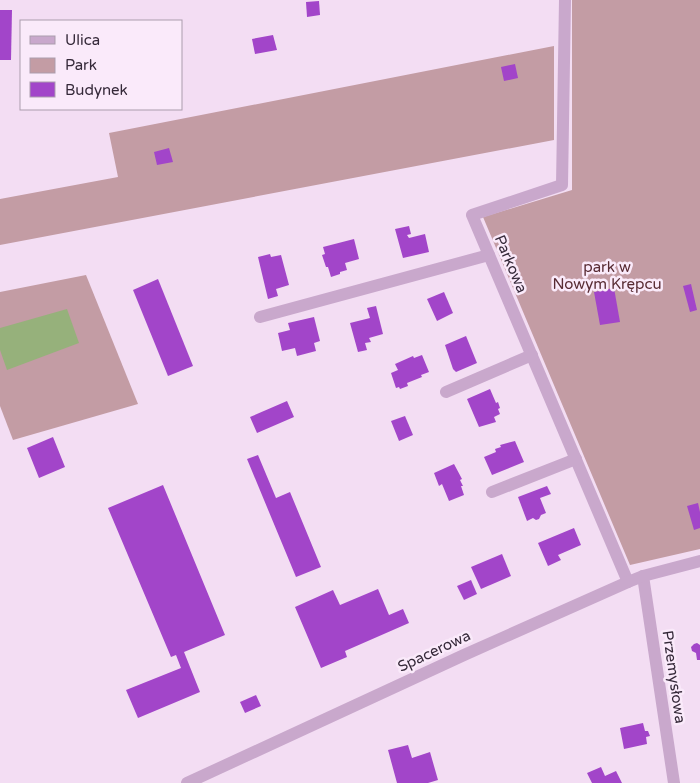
<svg xmlns="http://www.w3.org/2000/svg" width="700" height="783" font-family="'Varela Round',sans-serif">
<style>
.green{fill:#c39ca4}
.water{fill:#96b17b}
.building{fill:#a245c9}
.lines{fill:none;stroke-linecap:round;stroke-linejoin:round}
.street{stroke:#c9a8cc;stroke-width:12}
.labels{text-anchor:middle;dominant-baseline:central;stroke-width:5;stroke-linejoin:round;paint-order:stroke}
.street-label{font-size:15px;fill:#352939;stroke:#faeafa}
.park-label{font-size:15px;fill:#582b33;stroke:#faeafa}
</style>
<rect width="100%" height="100%" fill="#f3ddf3"/>
<!-- green -->
<g class="green">
<polygon points="572,0 700,0 700,549 630,565 483,217 572,190"/>
<polygon points="554,46 554,140 0,245 0,199 118,177 109,133"/>
<polygon points="86,275 138,404 13,440 0,406 0,292"/>
</g>
<!-- water -->
<polygon class="water" points="67,309 79,343 7,370 0,350 0,328"/>
<!-- building -->
<g class="building">
<polygon points="319,1 320,15 307,17 306,2"/>
<polygon points="0,10 12,10 11,60 0,60"/>
<polygon points="273,35 277,50 255,54 252,39"/>
<polygon points="515,64 518,78 504,81 501,67"/>
<polygon points="169,148 173,162 157,165 154,152"/>
<polygon points="409,226 411,234 407,235 409,238 425,234 429,252 403,258 395,229"/>
<polygon points="354,239 359,259 345,263 347,270 340,272 340,274 331,277 328,267 326,267 322,255 325,254 323,247"/>
<polygon points="270,254 271,257 281,255 289,285 276,289 278,296 268,299 258,257"/>
<polygon points="158,279 193,366 168,376 133,290"/>
<polygon points="691,284 697,310 690,312 683,286"/>
<polygon points="614,288 620,322 600,325 594,292"/>
<polygon points="444,292 453,313 437,321 427,299"/>
<polygon points="376,306 383,334 369,338 371,342 365,343 367,350 358,352 350,323 370,318 367,308"/>
<polygon points="314,317 320,341 314,343 316,351 297,356 295,348 282,351 278,333 290,330 288,323"/>
<polygon points="466,336 477,363 456,372 453,369 445,345"/>
<polygon points="422,355 429,372 421,375 422,377 407,383 408,386 400,389 399,387 396,388 391,373 398,370 395,364 413,356 414,358"/>
<polygon points="490,389 496,403 498,402 500,408 498,409 500,414 494,417 496,422 479,427 467,399"/>
<polygon points="287,401 294,417 257,433 250,417"/>
<polygon points="405,416 413,435 399,441 391,421"/>
<polygon points="53,437 65,467 39,478 27,448"/>
<polygon points="515,441 524,462 492,475 484,457 496,452 495,449 501,447 500,445"/>
<polygon points="258,455 276,498 290,492 321,567 296,577 247,459"/>
<polygon points="454,464 462,479 460,480 463,486 461,486 464,495 449,501 442,484 439,486 434,473"/>
<polygon points="163,485 225,635 184,652 200,692 138,718 126,690 181,668 176,655 171,657 108,508"/>
<polygon points="547,486 551,494 540,498 546,513 541,515 539,519 536,520 533,518 527,521 518,497"/>
<polygon points="698,503 700,512 700,528 694,530 687,506"/>
<polygon points="574,528 581,545 558,555 561,560 548,566 538,543"/>
<polygon points="502,554 511,576 481,589 471,567"/>
<polygon points="471,580 477,594 464,600 457,586"/>
<polygon points="378,589 389,615 403,609 409,623 345,651 347,657 321,668 295,607 333,590 340,605"/>
<polygon points="697,643 700,645 700,660 697,660 696,653 692,651 691,647 694,644"/>
<polygon points="256,695 261,706 245,713 240,702"/>
<polygon points="643,723 645,731 648,731 650,736 646,737 647,744 624,749 620,728"/>
<polygon points="408,745 412,758 430,752 438,780 428,783 397,783 388,750"/>
<polygon points="601,767 605,776 616,771 622,783 592,783 587,773"/>
</g>
<g class="lines">
<!-- street -->
<g class="street">
<polyline points="565,0 562,185 472,215 628,582"/>
<polyline points="260,317 489,255"/>
<polyline points="446,392 532,355"/>
<polyline points="492,492 576,459"/>
<polyline points="643,576 674,783"/>
<polyline points="187,783 464,655 628,582 643,576 700,561"/>
</g>
</g>
<g class="labels">
<!-- street labels -->
<g class="street-label">
<text transform="translate(511 264) rotate(67)">Parkowa</text>
<text transform="translate(434 651) rotate(-25)">Spacerowa</text>
<text transform="translate(674 677) rotate(82)">Przemysłowa</text>
</g>
<!-- park labels -->
<g class="park-label">
<text x="607" y="267">park w<tspan x="607" dy="17">Nowym Krępcu</tspan></text>
</g>
</g>
<!-- legend -->
<rect x="20" y="20" width="162" height="90" fill="#faeafa" stroke="#ab9dad"/>
<rect x="30" y="36" width="25" height="8" fill="#c9a8cc" stroke="#ab9dad"/>
<text x="65" y="45" font-size="15" fill="#352939">Ulica</text>
<rect x="30" y="58" width="25" height="15" fill="#c39ca4" stroke="#ab9dad"/>
<text x="65" y="70" font-size="15" fill="#352939">Park</text>
<rect x="30" y="82" width="25" height="15" fill="#a245c9" stroke="#ab9dad"/>
<text x="65" y="95" font-size="15" fill="#352939">Budynek</text>
</svg>
